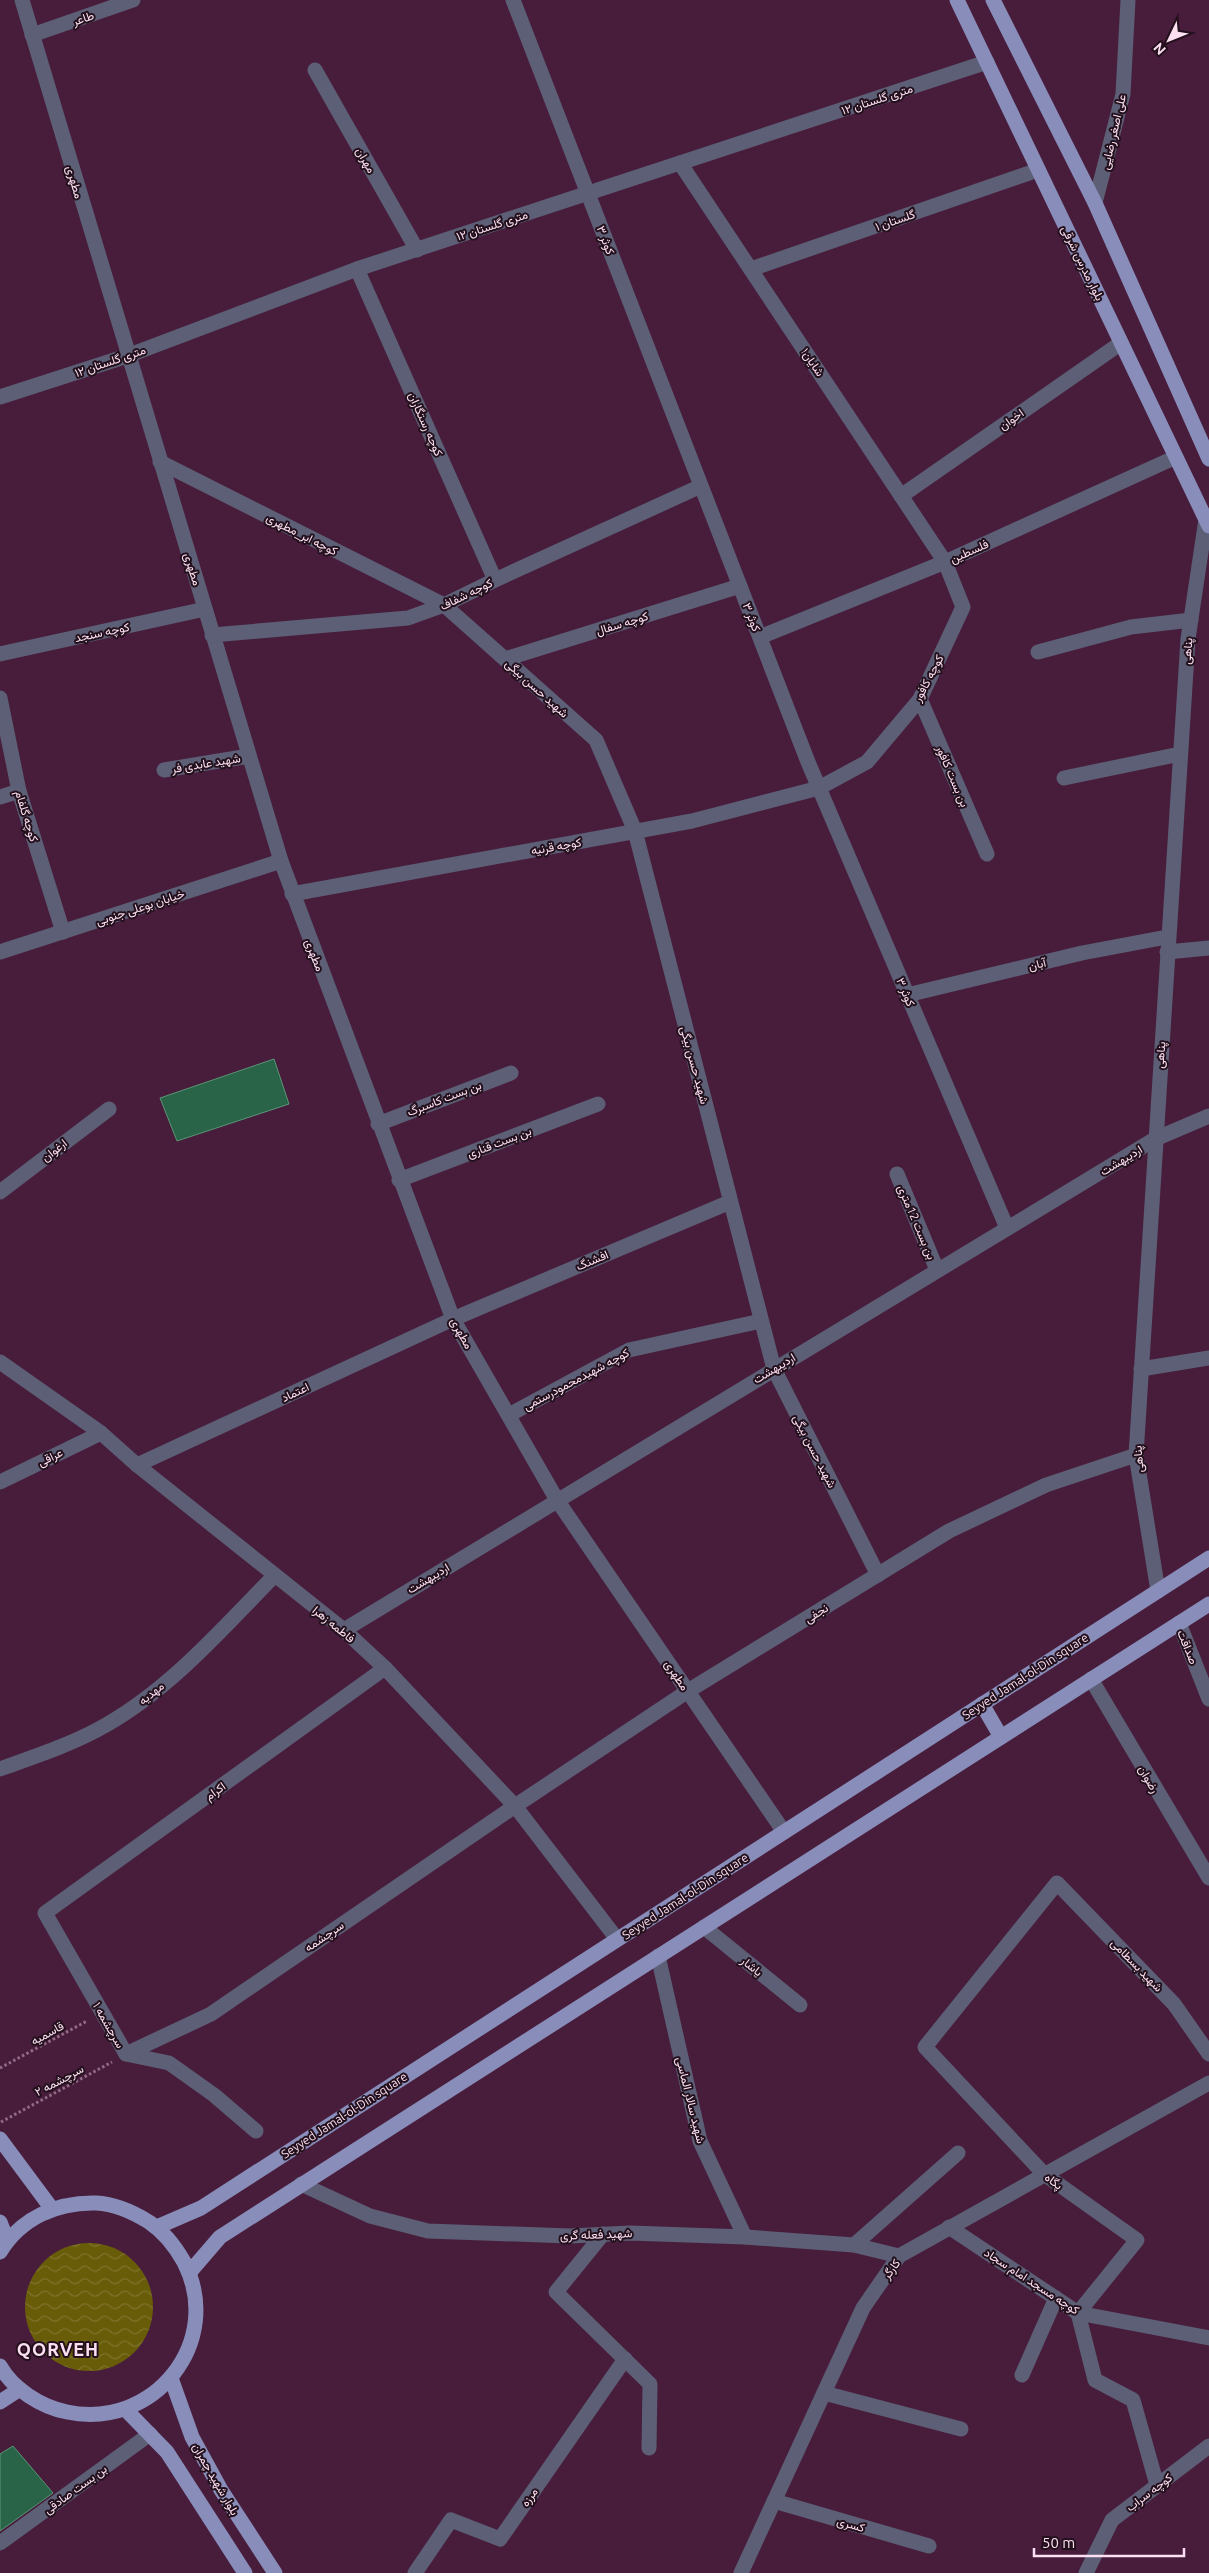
<svg xmlns="http://www.w3.org/2000/svg" width="1209" height="2573" font-family="Ubuntu,Vazirmatn,sans-serif">
<style>
.water{fill:url(#water-waves)}
.building{fill:#296448;stroke:#5a9576}
.lines{fill:none;stroke-linecap:round;stroke-linejoin:round}
.path{stroke:#906b85;stroke-width:3;stroke-dasharray:2.5 2.5;stroke-linecap:butt}
.minor{stroke:#5c5f75;stroke-width:15}
.major{stroke:#888db9;stroke-width:15}
.labels{text-anchor:middle;dominant-baseline:central;stroke-width:4;stroke-linejoin:round;paint-order:stroke}
.street-label{font-size:12px;fill:#fce0f1;stroke:#23101d}
.district-label{font-size:18px;font-weight:bold;letter-spacing:1px;fill:#fce0f1;stroke:#23101d}
</style>
<defs>
<pattern id="water-waves" width="16" height="10" patternUnits="userSpaceOnUse" patternTransform="scale(1.25)"><rect width="16" height="10" fill="#685c08"/><path d="M0 5q4-4 8 0t8 0" fill="none" stroke="#7e732c"/></pattern>
</defs>
<rect width="100%" height="100%" fill="#481d3c"/>
<!-- water -->
<circle class="water" cx="89" cy="2307" r="64"/>
<!-- building -->
<g class="building">
<polygon points="274,1059 289,1104 177,1141 160,1098"/>
<polygon points="13,2446 53,2493 0,2531 0,2454"/>
</g>
<g class="lines">
<!-- path -->
<g class="path">
<polyline points="0,2068 87,2021"/>
<polyline points="1,2122 112,2062"/>
</g>
<!-- minor -->
<g class="minor">
<polyline points="22,0 281,861 453,1319 557,1500 784,1832"/>
<polyline points="513,0 808,762 1007,1228"/>
<polyline points="32,35 133,0"/>
<polyline points="315,70 417,250"/>
<polyline points="1095,203 1123,94 1128,0"/>
<polyline points="357,269 495,580"/>
<polyline points="751,269 1038,170"/>
<polyline points="0,397 127,356 357,269 987,62"/>
<polyline points="160,462 444,605 596,740 635,831 774,1369 878,1575"/>
<polyline points="901,496 1121,343"/>
<polyline points="212,635 408,618 444,605 495,580 701,486"/>
<polyline points="760,637 945,562 1176,457"/>
<polyline points="1038,652 1131,627 1191,620"/>
<polyline points="0,654 205,609"/>
<polyline points="505,659 740,586"/>
<polyline points="0,698 19,791 63,932"/>
<polyline points="920,699 987,854"/>
<polyline points="164,770 249,756"/>
<polyline points="1064,778 1180,754"/>
<polyline points="0,797 19,791"/>
<polyline points="292,894 692,821 819,788 867,762 920,699 963,607 945,562 680,163"/>
<polyline points="0,952 281,861"/>
<polyline points="1167,952 1209,948"/>
<polyline points="907,995 1082,953 1167,937"/>
<polyline points="378,1124 511,1073"/>
<polyline points="897,1174 937,1270"/>
<polyline points="399,1180 598,1104"/>
<polyline points="0,1192 109,1109"/>
<polyline points="0,1362 101,1433 137,1465 344,1630 385,1668 515,1806 617,1939"/>
<polyline points="1141,1369 1209,1358"/>
<polyline points="509,1415 629,1350 761,1321"/>
<polyline points="137,1465 453,1319 730,1202"/>
<polyline points="0,1482 101,1433"/>
<polyline points="1158,1591 1136,1455 1188,639 1206,519"/>
<polyline points="1179,1623 1209,1699"/>
<polyline points="344,1630 1155,1139 1209,1116"/>
<polyline points="1091,1679 1209,1878"/>
<path d="M0 1769C36 1756 73 1744 106 1725 171 1688 222 1629 274 1576"/>
<polyline points="704,1927 800,2005"/>
<polyline points="658,1956 700,2141 745,2237"/>
<polyline points="126,2054 211,2014 515,1806 688,1691 949,1531 1046,1485 1136,1455"/>
<polyline points="256,2131 214,2095 169,2063 126,2054 45,1913 385,1668"/>
<polyline points="301,2184 370,2216 428,2231 570,2236 630,2233 745,2237 854,2245 899,2256"/>
<polyline points="949,2227 1078,2313 1209,2338"/>
<polyline points="603,2234 556,2292 650,2384 649,2448"/>
<polyline points="854,2245 958,2153"/>
<polyline points="1022,2375 1056,2298"/>
<polyline points="824,2393 961,2429"/>
<polyline points="1157,2485 1133,2400 1095,2380 1078,2313 1137,2240 1044,2174 925,2047 1057,1883 1174,2004 1209,2054"/>
<polyline points="774,2501 929,2546"/>
<polyline points="0,2543 150,2434"/>
<polyline points="415,2573 451,2520 500,2539 625,2359"/>
<polyline points="741,2573 863,2308 899,2256 1209,2083"/>
<polyline points="1086,2573 1112,2520 1209,2446"/>
</g>
<!-- major -->
<g class="major">
<polyline points="957,0 1209,526"/>
<polyline points="993,0 1095,203 1209,459"/>
<polyline points="982,1704 1001,1737"/>
<polyline points="0,2139 52,2209"/>
<polyline points="0,2222 7,2240"/>
<polyline points="157,2227 201,2208 1209,1558"/>
<path d="M0 2252C21 2218 57 2202 96 2203 116 2204 133 2212 149 2222 164 2232 175 2246 184 2262 225 2342 154 2430 67 2412 41 2407 13 2389 0 2366"/>
<polyline points="189,2273 220,2237 1209,1604"/>
<polyline points="171,2378 192,2437 221,2490 275,2573"/>
<polyline points="0,2402 20,2389"/>
<polyline points="125,2409 167,2452 245,2573"/>
</g>
</g>
<g class="labels">
<!-- street labels -->
<g class="street-label">
<text transform="translate(83 18) rotate(-19)">طاعر</text>
<text transform="translate(877 99) rotate(-18)">۱۲ متری گلستان</text>
<text transform="translate(1113 132) rotate(-77)">علی اصغر رضایی</text>
<text transform="translate(366 160) rotate(60)">مهران</text>
<text transform="translate(75 182) rotate(74)">مطهری</text>
<text transform="translate(895 220) rotate(-19)">گلستان ۱</text>
<text transform="translate(492 225) rotate(-18)">۱۲ متری گلستان</text>
<text transform="translate(606 240) rotate(69)">کوثر ۳</text>
<text transform="translate(1083 263) rotate(64)">بلوار مدرس شرقی</text>
<text transform="translate(110 361) rotate(-19)">۱۲ متری گلستان</text>
<text transform="translate(813 362) rotate(56)">شایان۱</text>
<text transform="translate(1011 419) rotate(-35)">اخوان</text>
<text transform="translate(426 424) rotate(66)">کوچه رستگاران</text>
<text transform="translate(302 534) rotate(27)">کوچه ابر_مطهری</text>
<text transform="translate(969 551) rotate(-24)">فلسطین</text>
<text transform="translate(193 569) rotate(73)">مطهری</text>
<text transform="translate(466 594) rotate(-26)">کوچه شفاف</text>
<text transform="translate(752 617) rotate(69)">کوثر ۳</text>
<text transform="translate(622 623) rotate(-17)">کوچه سفال</text>
<text transform="translate(102 632) rotate(-12)">کوچه سنجد</text>
<text transform="translate(1187 651) rotate(-85)">پناهی</text>
<text transform="translate(928 678) rotate(-62)">کوچه کافور</text>
<text transform="translate(537 688) rotate(42)">شهید حسن بیگی</text>
<text transform="translate(206 763) rotate(-9)">شهید عابدی فر</text>
<text transform="translate(953 776) rotate(67)">بن بست کافور</text>
<text transform="translate(27 816) rotate(73)">کوچه گلفام</text>
<text transform="translate(556 846) rotate(-10)">کوچه قرنیه</text>
<text transform="translate(140 907) rotate(-18)">خیابان بوعلی جنوبی</text>
<text transform="translate(315 955) rotate(69)">مطهری</text>
<text transform="translate(1037 964) rotate(-14)">آبان</text>
<text transform="translate(906 992) rotate(67)">کوثر ۳</text>
<text transform="translate(1160 1055) rotate(-86)">پناهی</text>
<text transform="translate(695 1065) rotate(75)">شهید حسن بیگی</text>
<text transform="translate(444 1098) rotate(-21)">بن بست کاسبرگ</text>
<text transform="translate(499 1142) rotate(-21)">بن بست قناری</text>
<text transform="translate(54 1150) rotate(-38)">ارغوان</text>
<text transform="translate(1121 1160) rotate(-31)">اردیبهشت</text>
<text transform="translate(917 1222) rotate(67)">بن بست 12متری</text>
<text transform="translate(592 1260) rotate(-23)">افشنگ</text>
<text transform="translate(462 1333) rotate(61)">مطهری</text>
<text transform="translate(774 1368) rotate(-31)">اردیبهشت</text>
<text transform="translate(576 1379) rotate(-28)">کوچه شهیدمحمودرستمی</text>
<text transform="translate(295 1392) rotate(-25)">اعتماد</text>
<text transform="translate(815 1451) rotate(63)">شهید حسن بیگی</text>
<text transform="translate(50 1457) rotate(-26)">عراقی</text>
<text transform="translate(1138 1459) rotate(-94)">پناهی</text>
<text transform="translate(428 1578) rotate(-31)">اردیبهشت</text>
<text transform="translate(816 1613) rotate(-32)">نجفی</text>
<text transform="translate(334 1624) rotate(39)">فاطمه زهرا</text>
<text transform="translate(1188 1647) rotate(68)">صداقت</text>
<text transform="translate(677 1675) rotate(56)">مطهری</text>
<text transform="translate(1025 1676) rotate(-33)">Seyyed Jamal-ol-Din square</text>
<text transform="translate(151 1693) rotate(-39)">مهدیه</text>
<text transform="translate(1149 1779) rotate(60)">رضوان</text>
<text transform="translate(215 1791) rotate(-36)">اکرام</text>
<text transform="translate(685 1896) rotate(-33)">Seyyed Jamal-ol-Din square</text>
<text transform="translate(324 1936) rotate(-34)">سرچشمه</text>
<text transform="translate(1137 1965) rotate(46)">شهید بسطامی</text>
<text transform="translate(752 1966) rotate(39)">یاشار</text>
<text transform="translate(109 2025) rotate(60)">سرچشمه ۱</text>
<text transform="translate(47 2033) rotate(-29)">قاسمیه</text>
<text transform="translate(59 2080) rotate(-28)">سرچشمه ۲</text>
<text transform="translate(691 2100) rotate(76)">شهید سالار الماسی</text>
<text transform="translate(344 2115) rotate(-33)">Seyyed Jamal-ol-Din square</text>
<text transform="translate(1054 2181) rotate(37)">پگاه</text>
<text transform="translate(596 2234) rotate(-2)">شهید فعله گری</text>
<text transform="translate(891 2269) rotate(-54)">کارگر</text>
<text transform="translate(1032 2281) rotate(33)">کوچه مسجد امام سجاد</text>
<text transform="translate(216 2479) rotate(60)">بلوار شهید چمران</text>
<text transform="translate(75 2489) rotate(-36)">بن بست صادقی</text>
<text transform="translate(1149 2492) rotate(-37)">کوچه سراب</text>
<text transform="translate(529 2497) rotate(-55)">مرزه</text>
<text transform="translate(851 2524) rotate(16)">کسری</text>
</g>
<!-- district labels -->
<g class="district-label">
<text x="58" y="2349">QORVEH</text>
</g>
</g>
<!-- north arrow -->
<g transform="translate(1169 40) rotate(227)" stroke="#23101d" stroke-width="4" paint-order="stroke">
<path d="M0-4L9 19L0 12L-9 19Z" fill="#fce0f1"/>
<text y="-8" font-size="14" font-weight="bold" text-anchor="middle" fill="#fce0f1">N</text>
</g>
<!-- scale -->
<path d="M1034 2548v8h150v-8" fill="none" stroke="#fce0f1" stroke-width="2.5"/>
<text x="1042" y="2548" font-size="15" fill="#fce0f1" stroke="#23101d" stroke-width="4" paint-order="stroke">50 m</text>
</svg>
